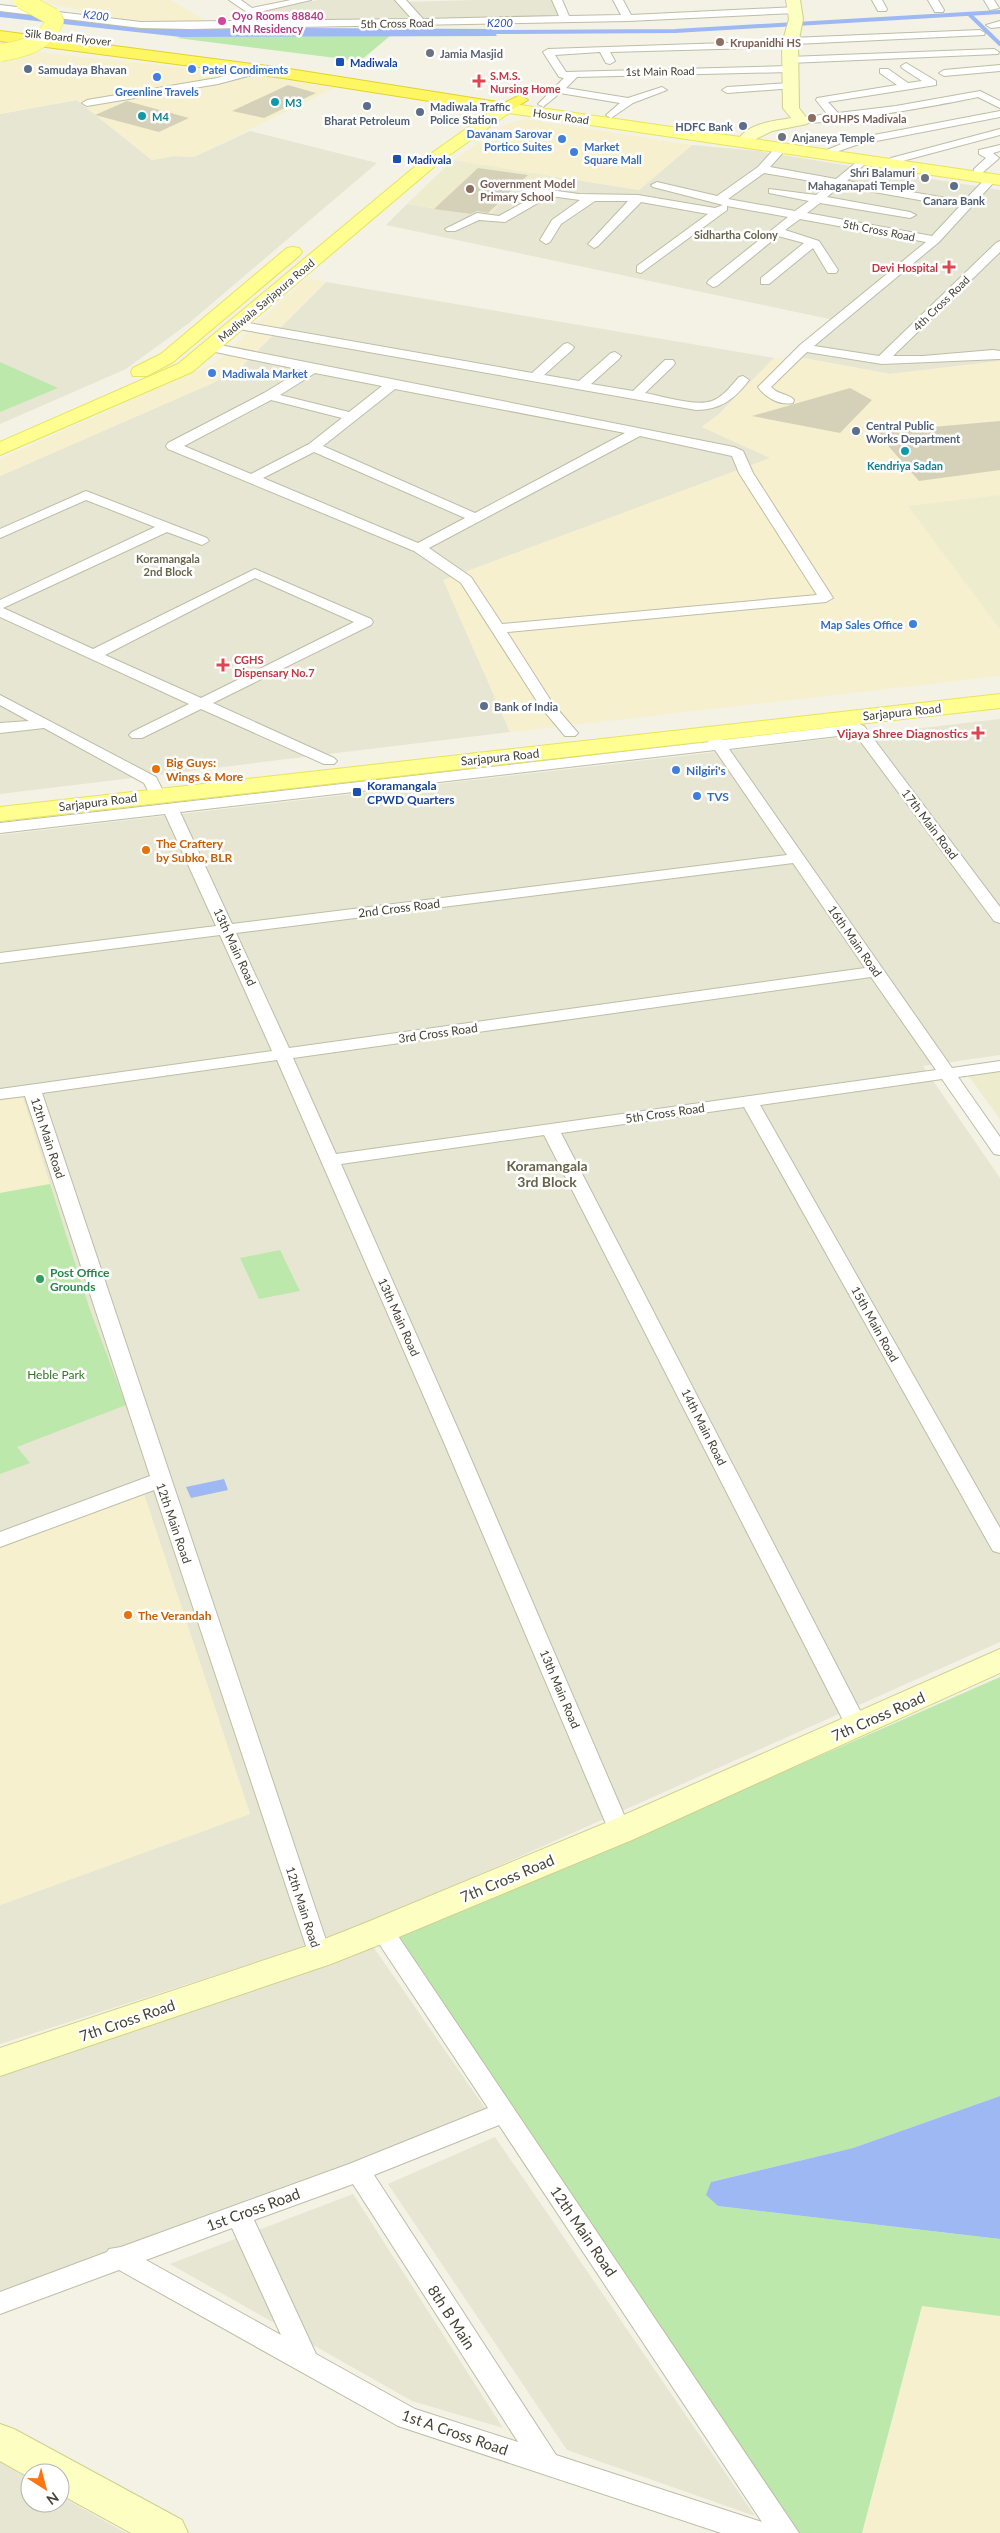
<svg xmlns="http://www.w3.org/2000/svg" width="1000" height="2533" font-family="Lato,sans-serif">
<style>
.residential{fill:#e7e6d2}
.commercial{fill:#f6f0ce}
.education{fill:#edeccd}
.green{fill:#bce9ab}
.water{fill:#9db8f2}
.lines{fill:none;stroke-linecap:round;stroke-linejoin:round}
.stream{stroke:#9db8f2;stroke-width:4}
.building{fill:#d5d1b9}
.street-casing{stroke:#bebda6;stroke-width:2}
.secondary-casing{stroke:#d0d190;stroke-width:2}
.primary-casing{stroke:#e8e45d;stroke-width:2}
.highway-casing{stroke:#e3d22e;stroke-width:2}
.street{fill:#fff;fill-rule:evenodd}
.secondary{fill:#fdffc2;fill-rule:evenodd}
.primary{fill:#fffe91;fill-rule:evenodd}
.highway{fill:#fff663;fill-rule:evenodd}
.primary-bridge-casing{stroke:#e8e45d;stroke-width:18;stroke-linecap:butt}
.primary-bridge{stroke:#fffe91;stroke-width:17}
.hotel-dot{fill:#d1479c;stroke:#fff;stroke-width:2}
.education-dot{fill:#8d6e63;stroke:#fff;stroke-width:2}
.worship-dot{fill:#6b7280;stroke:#fff;stroke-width:2}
.transit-dot{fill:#1a4fb4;stroke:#fff;stroke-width:2}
.service-dot{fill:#5c6f8a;stroke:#fff;stroke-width:2}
.shop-dot{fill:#3f7fe0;stroke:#fff;stroke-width:2}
.health-dot{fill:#e0444e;stroke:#fff;stroke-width:2}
.culture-dot{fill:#0f9aa8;stroke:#fff;stroke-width:2}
.food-dot{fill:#e8710a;stroke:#fff;stroke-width:2}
.leisure-dot{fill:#2e9e5b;stroke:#fff;stroke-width:2}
.labels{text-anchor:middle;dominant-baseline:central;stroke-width:5;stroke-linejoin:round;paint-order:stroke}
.far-water-label{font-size:11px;font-style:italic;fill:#2a53b4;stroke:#fff}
.far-hotel-label{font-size:11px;font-weight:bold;fill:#b23c85;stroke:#fff;text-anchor:start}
.far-street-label{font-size:11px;fill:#454334;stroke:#fff}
.far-education-label{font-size:11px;font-weight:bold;fill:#785e54;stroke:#fff;text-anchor:start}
.far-worship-label{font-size:11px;font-weight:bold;fill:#5b616d;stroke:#fff;text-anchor:start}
.far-transit-label{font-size:11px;font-weight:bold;fill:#164399;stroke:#fff;text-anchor:start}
.far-service-label{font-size:11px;font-weight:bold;fill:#4e5e75;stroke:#fff;text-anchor:start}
.far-shop-label{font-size:11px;font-weight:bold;fill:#366cbe;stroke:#fff;text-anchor:start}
.far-health-label{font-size:11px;font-weight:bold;fill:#be3a42;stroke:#fff;text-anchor:start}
.far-culture-label{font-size:11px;font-weight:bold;fill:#0d838f;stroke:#fff;text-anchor:start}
.far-neighbourhood-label{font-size:11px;font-weight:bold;fill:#68644b;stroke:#fff}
.street-label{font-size:12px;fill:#454334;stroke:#fff}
.health-label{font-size:12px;font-weight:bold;fill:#be3a42;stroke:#fff;text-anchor:end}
.food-label{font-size:12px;font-weight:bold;fill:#c56008;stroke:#fff;text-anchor:start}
.shop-label{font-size:12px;font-weight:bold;fill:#366cbe;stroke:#fff;text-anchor:start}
.transit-label{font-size:12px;font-weight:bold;fill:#164399;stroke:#fff;text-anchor:start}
.leisure-label{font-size:12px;font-weight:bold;fill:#27864d;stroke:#fff;text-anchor:start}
.park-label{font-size:12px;fill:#2e7825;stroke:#fff}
.neighbourhood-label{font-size:14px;font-weight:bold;fill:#68644b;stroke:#fff}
.near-street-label{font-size:15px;fill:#454334;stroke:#fff}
</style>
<rect width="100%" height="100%" fill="#f3f2e4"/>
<!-- residential -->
<g class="residential">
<polygon points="318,0 394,0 413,20 275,24 255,12"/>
<polygon points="474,0 553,0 561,17 423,20 406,2"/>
<polygon points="77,100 152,160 175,156 194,157 250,131 377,163 189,323 126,369 0,424 0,114"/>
<polygon points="692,145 758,151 1000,190 1000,361 890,374 793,356 834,320 386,225 407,204 488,217 518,186 549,191 563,178 639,190"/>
<polygon points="326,282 774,358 719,414 702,427 771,458 444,580 510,732 0,794 0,476 213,383 241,367"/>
<polygon points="1000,719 1000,1055 923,1066 1000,1178 1000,1642 351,1932 0,2044 0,1905 250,1814 144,1494 0,1548 0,835"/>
<polygon points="372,1945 487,2111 0,2296 0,2074"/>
<polygon points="495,2137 755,2516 567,2450 388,2184"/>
<polygon points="353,2194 503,2428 412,2401 170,2264"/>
<polygon points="0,2462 30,2479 30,2503 60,2503 60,2496 126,2533 0,2533"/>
</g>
<!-- commercial -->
<g class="commercial">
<polygon points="46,0 171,0 205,20 127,21 49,3"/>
<polygon points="0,48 261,76 334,88 194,157 175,156 152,160 77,100 0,114"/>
<polygon points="524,119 692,145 639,190 453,160 503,126"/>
<polygon points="306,278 326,282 241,367 213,383 0,476 0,459 215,363"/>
<polygon points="793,356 890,374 1000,361 1000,495 908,506 1000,629 1000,676 510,732 443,580 770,458 702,427 719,414 774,358 788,360"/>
<polygon points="23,1097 50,1184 0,1193 0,1101"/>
<polygon points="144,1494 250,1814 0,1905 0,1548"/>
<polygon points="922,2305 1000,2316 1000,2533 862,2533"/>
</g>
<!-- education -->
<g class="education">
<polygon points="453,160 563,178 549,191 518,187 488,217 407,204"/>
<polygon points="1000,495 1000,629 908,506"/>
<polygon points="1000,1071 1000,1119 968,1075"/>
</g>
<!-- green -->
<g class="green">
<polygon points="390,36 360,61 177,38 181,37"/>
<polygon points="0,362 58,388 0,412"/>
<polygon points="50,1184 90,1310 126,1405 17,1447 30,1463 0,1474 0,1193"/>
<polygon points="280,1250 300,1291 259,1299 240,1258"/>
<polygon points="1000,1677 1000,2096 853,2148 711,2182 718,2206 1000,2239 1000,2316 922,2306 862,2533 785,2533 384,1941 660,1826"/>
</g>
<!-- water -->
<g class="water">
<polygon points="0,11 142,27 492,29 497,36 181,37 0,17"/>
<polygon points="224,1479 228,1490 191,1498 186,1487"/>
<polygon points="1000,2096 1000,2239 718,2206 706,2195 711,2182 853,2148"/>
</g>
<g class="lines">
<!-- stream -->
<g class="stream">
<polyline points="969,14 1000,44"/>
<polyline points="487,32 675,31 1000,12"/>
</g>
</g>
<!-- building -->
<g class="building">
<polygon points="288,85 316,93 264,118 232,111"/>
<polygon points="127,101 189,118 159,132 95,115"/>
<polygon points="478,168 528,175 488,213 477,211 471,214 434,209"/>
<polygon points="850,388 872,400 840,433 752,416"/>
<polygon points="1000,421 1000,470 919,481 876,432"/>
</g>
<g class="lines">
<!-- street casing -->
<g class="street-casing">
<g id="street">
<polygon points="229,0 241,0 252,8 291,0 311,0 259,12 265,18 260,21"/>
<polygon points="395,0 406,0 423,19 559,16 552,0 562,0 569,16 621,15 613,0 623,0 631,15 796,7 801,10 796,13 628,21 190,29 141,28 0,11 0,5 141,22 412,19"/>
<polygon points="872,0 882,0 887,9 886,11 878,11"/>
<polygon points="928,0 938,0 944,10 943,12 935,12"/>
<polygon points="984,0 994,0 999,8 990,10"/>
<polygon points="1000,21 1000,27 991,28 986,25"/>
<polygon points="980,30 985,33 984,35 795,44 790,47 610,52 615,61 610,64 606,63 600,52 555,55 566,72 789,66 794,69 789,72 577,77 566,88 628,98 662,87 667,90 633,103 611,118 606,115 620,103 560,93 543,107 538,104 564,78 559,77 543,52 548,49 786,41 791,38"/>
<polygon points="994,49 999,52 998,54 789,63 784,60 789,57"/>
<path d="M906 63 936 81V85L828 102 838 113 896 106 980 91 1000 101V108L978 97C956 102 805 130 796 121L801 118 827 114 816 100 817 98 897 85 880 73V69H888L908 83 922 81 902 68 901 66Z"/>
<polygon points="1000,65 1000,71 944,76 939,73 944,70"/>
<polygon points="259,67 263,68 263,72 218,84 87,106 82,103 87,100 217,78"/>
<polygon points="790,83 795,86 794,88 727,93 722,90 727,87"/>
<polygon points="1000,111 1000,117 856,145 833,153 827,150 853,139"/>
<polygon points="1000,129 1000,135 895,163 889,160 891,158"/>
<path d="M781 145 787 148 770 167 836 179 863 157 869 160 847 181 964 201 987 177H995V181L939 242 814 346 879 356 996 243 1000 241V252L893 356H923L993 350 1000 351V359L882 364 807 352 771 387C778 395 788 393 794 400L793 403C779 406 765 397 758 387L800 345 926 242 800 219 785 230 819 241 838 270 836 273H828L813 248 769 284H761V278L804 243 778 236 717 286 713 287 707 283 709 280 788 217 727 206V210L641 273 637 272V266L708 214 641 202 598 246 594 248 588 244 590 242 628 201H595L561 224 550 242 546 244 540 240 552 220 580 200 550 196 505 222 479 220 455 231H447L445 229 477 213 499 216 537 195 524 192 522 190 528 187 579 194 638 195 715 208 723 205 653 187 651 185 657 182 717 196 758 167 777 146ZM764 173 829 184 816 195 769 189V193L809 201 795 211 728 199ZM840 186 959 207 932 236 807 213 820 203 910 218 916 215 910 212 827 197Z"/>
<polygon points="1000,145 1000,151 993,153 999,158 997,160 982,173 974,173 974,169 986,158 979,154 979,150"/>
<path d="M237 321 532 373 564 344 568 343 574 347 572 350 544 375 579 381 611 353 615 352 621 356 619 359 591 384 633 391 665 360H673L675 363 673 366 645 393C662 396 696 407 712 401 723 397 731 386 739 377L743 376 749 380C735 399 720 410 696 410L233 328 231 325Z"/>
<path d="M210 343 734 447 743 451 753 473 833 598 826 602 507 632 553 704 578 733 575 736H565L540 706 461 583 414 551 168 449 166 446 168 443 264 393 302 370 206 350 204 347ZM315 373 382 386 349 412 280 395ZM395 389 625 433 475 513 323 446ZM271 400 342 418 309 444 251 474 184 446ZM640 436 732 456 739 473 817 595 502 624 471 577 429 548ZM314 452 465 518 418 543 263 478Z"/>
<path d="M86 491 207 538 209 541 202 545 167 532 3 608 93 649 255 569 371 619 373 622 371 625 213 703 334 758 337 761 334 764H324L201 709 142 738H132L129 735 132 732 189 704 0 617V600L155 527 86 500 0 538V529ZM255 578 354 622 201 698 105 655Z"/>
<polygon points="0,695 156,777 165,795 162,798 152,798 144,783 44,728 0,733 0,723 29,721 0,705"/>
<path d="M859 724 864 726 1000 907V923L994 921 855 734 729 749 952 1068 1000 1061V1071L958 1077 1000 1137V1155L994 1154 942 1079 760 1105 1000 1528V1553L993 1551 990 1546 744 1107 561 1133 868 1726 865 1732 857 1734 849 1732 846 1726 544 1135 341 1164 465 1445 631 1831 628 1837 620 1839 612 1837 609 1831 445 1445 277 1060 42 1093 331 1955 327 1961 319 1964 311 1961 154 1490 0 1547V1532L150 1476 25 1096 0 1099V1089L272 1051 220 935 0 963V953L216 926 165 814 0 833V823L709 742 706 738 714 733 719 735 723 740ZM715 750 787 855 232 924 180 812ZM793 863 865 968 289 1048 236 933ZM871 977 936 1070 336 1154 293 1058Z"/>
<path d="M382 1921 390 1924 799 2533H721L398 2426 119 2270 0 2314V2292L107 2252 109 2249 121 2247 349 2164 488 2108 374 1936 370 1930 374 1924ZM499 2125 762 2522 556 2455 374 2175ZM353 2184 518 2442 415 2409 316 2354 254 2220ZM232 2228 281 2335 146 2260Z"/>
</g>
</g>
<!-- secondary casing -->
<g class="secondary-casing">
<g id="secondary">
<path d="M786 0H800L803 19 798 44 799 108 809 121 807 124 772 131 754 140H742L740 137C750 123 775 121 791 118L783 108 782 44 789 19Z"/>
<polygon points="1000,1649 1000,1673 632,1840 394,1939 331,1964 0,2076 0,2048 307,1946 370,1921 608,1822"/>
<polygon points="0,2424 14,2429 182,2520 188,2533 131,2533 60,2494 60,2473 30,2473 30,2478 0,2461"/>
</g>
</g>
<!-- primary casing -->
<g class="primary-casing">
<g id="primary">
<polygon points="506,103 1000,175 1000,185 509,113 441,161 192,372 0,455 0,442 178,364 429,155 500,105"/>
<polygon points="293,247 299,248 302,252 299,256 173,362 147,376 133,376 131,372 133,368 161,354 287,248"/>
<polygon points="1000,694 1000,708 0,821 0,807"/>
</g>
</g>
<!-- highway casing -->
<g class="highway-casing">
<polygon id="highway" points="0,31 283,68 504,103 520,95 528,100 506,113 283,78 0,41"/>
</g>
<!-- street -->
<use href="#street" class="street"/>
<!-- secondary -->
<use href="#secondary" class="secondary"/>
<!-- primary -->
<use href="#primary" class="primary"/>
<!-- highway -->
<use href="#highway" class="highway"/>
<!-- primary-bridge casing -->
<g class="primary-bridge-casing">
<g id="primary-bridge">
<polyline points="22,0 53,17"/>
<path d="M0 53C23 49 45 44 55 21L53 17"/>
</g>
</g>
<!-- primary-bridge -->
<use href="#primary-bridge" class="primary-bridge"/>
</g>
<!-- markers -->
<circle class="hotel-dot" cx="222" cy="21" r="5"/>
<g class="education-dot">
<circle cx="720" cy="42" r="5"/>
<circle cx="812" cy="118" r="5"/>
<circle cx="470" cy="189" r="5"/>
</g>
<g class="worship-dot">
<circle cx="430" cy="53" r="5"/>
<circle cx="782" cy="137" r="5"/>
<circle cx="925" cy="178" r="5"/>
</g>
<g class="transit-dot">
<rect x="335" y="57" width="10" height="10" rx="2.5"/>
<rect x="392" y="154" width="10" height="10" rx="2.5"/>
<rect x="352" y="787" width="10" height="10" rx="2.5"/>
</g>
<g class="service-dot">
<circle cx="28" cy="69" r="5"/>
<circle cx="367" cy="106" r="5"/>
<circle cx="420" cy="112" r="5"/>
<circle cx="743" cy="126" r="5"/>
<circle cx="954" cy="186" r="5"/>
<circle cx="856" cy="431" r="5"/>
<circle cx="484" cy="706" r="5"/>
</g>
<g class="shop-dot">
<circle cx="192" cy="69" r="5"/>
<circle cx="157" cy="77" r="5"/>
<circle cx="562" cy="139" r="5"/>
<circle cx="574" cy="152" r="5"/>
<circle cx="212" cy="373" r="5"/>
<circle cx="913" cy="624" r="5"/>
<circle cx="676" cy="770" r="5"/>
<circle cx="697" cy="796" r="5"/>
</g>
<g class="health-dot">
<path d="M476.5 73.5h5v5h5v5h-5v5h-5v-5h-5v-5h5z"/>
<path d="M946.5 259.5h5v5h5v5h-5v5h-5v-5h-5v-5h5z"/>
<path d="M220.5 657.5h5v5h5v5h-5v5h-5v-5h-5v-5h5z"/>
<path d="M975.5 725.5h5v5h5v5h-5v5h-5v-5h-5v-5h5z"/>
</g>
<g class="culture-dot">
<circle cx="275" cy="102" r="5"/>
<circle cx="142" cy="116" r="5"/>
<circle cx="905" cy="451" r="5"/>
</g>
<g class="food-dot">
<circle cx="156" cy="769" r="5"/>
<circle cx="146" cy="850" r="5"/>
<circle cx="128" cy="1615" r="5"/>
</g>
<circle class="leisure-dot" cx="40" cy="1279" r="5"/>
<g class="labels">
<!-- far-water labels -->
<g class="far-water-label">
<text transform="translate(96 15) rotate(6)">K200</text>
<text x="500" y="22">K200</text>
</g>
<!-- far-hotel labels -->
<g class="far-hotel-label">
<text x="232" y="15">Oyo Rooms 88840<tspan x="232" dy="13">MN Residency</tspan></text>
</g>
<!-- far-street labels -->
<g class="far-street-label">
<text transform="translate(397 23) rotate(-1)">5th Cross Road</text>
<text transform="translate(68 37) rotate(6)">Silk Board Flyover</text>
<text transform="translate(660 71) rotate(-1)">1st Main Road</text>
<text transform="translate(561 116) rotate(8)">Hosur Road</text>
<text transform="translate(879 230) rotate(11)">5th Cross Road</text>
<text transform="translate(266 300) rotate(-40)">Madiwala Sarjapura Road</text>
<text transform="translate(941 303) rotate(-44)">4th Cross Road</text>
</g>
<!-- far-education labels -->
<g class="far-education-label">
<text x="730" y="42">Krupanidhi HS</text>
<text x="822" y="118">GUHPS Madivala</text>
<text x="480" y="183">Government Model<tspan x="480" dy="13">Primary School</tspan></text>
</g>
<!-- far-worship labels -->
<g class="far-worship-label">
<text x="440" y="53">Jamia Masjid</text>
<text x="792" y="137">Anjaneya Temple</text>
<text x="915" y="172" text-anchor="end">Shri Balamuri<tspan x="915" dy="13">Mahaganapati Temple</tspan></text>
</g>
<!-- far-transit labels -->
<g class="far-transit-label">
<text x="350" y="62">Madiwala</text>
<text x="407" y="159">Madivala</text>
</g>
<!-- far-service labels -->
<g class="far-service-label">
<text x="38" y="69">Samudaya Bhavan</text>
<text x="430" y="106">Madiwala Traffic<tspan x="430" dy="13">Police Station</tspan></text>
<text x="367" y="120" text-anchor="middle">Bharat Petroleum</text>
<text x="733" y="126" text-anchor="end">HDFC Bank</text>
<text x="954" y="200" text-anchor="middle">Canara Bank</text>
<text x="866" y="425">Central Public<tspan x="866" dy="13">Works Department</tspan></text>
<text x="494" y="706">Bank of India</text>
</g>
<!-- far-shop labels -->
<g class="far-shop-label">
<text x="202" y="69">Patel Condiments</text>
<text x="157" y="91" text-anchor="middle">Greenline Travels</text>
<text x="552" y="133" text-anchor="end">Davanam Sarovar<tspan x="552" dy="13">Portico Suites</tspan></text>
<text x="584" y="146">Market<tspan x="584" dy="13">Square Mall</tspan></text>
<text x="222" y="373">Madiwala Market</text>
<text x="903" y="624" text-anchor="end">Map Sales Office</text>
</g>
<!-- far-health labels -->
<g class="far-health-label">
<text x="490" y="75">S.M.S.<tspan x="490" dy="13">Nursing Home</tspan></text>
<text x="938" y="267" text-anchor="end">Devi Hospital</text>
<text x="234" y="659">CGHS<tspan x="234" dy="13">Dispensary No.7</tspan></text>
</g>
<!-- far-culture labels -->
<g class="far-culture-label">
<text x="285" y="102">M3</text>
<text x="152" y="116">M4</text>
<text x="905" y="465" text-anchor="middle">Kendriya Sadan</text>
</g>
<!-- far-neighbourhood labels -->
<g class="far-neighbourhood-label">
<text x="736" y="234">Sidhartha Colony</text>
<text x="168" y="558">Koramangala<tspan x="168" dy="13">2nd Block</tspan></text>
</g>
<!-- street labels -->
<g class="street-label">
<text transform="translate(902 712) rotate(-6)">Sarjapura Road</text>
<text transform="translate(500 757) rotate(-6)">Sarjapura Road</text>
<text transform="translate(98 802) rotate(-7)">Sarjapura Road</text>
<text transform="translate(930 824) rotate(53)">17th Main Road</text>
<text transform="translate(399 908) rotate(-7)">2nd Cross Road</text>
<text transform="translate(855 941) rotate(55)">16th Main Road</text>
<text transform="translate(235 947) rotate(65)">13th Main Road</text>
<text transform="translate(438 1033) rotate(-8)">3rd Cross Road</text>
<text transform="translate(665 1113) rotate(-8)">5th Cross Road</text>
<text transform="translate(48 1138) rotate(72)">12th Main Road</text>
<text transform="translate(399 1317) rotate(66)">13th Main Road</text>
<text transform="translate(875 1324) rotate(61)">15th Main Road</text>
<text transform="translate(704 1427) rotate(63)">14th Main Road</text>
<text transform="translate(174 1523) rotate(71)">12th Main Road</text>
<text transform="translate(560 1689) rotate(67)">13th Main Road</text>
<text transform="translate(303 1907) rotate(72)">12th Main Road</text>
</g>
<!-- health labels -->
<g class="health-label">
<text x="968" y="733">Vijaya Shree Diagnostics</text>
</g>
<!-- food labels -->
<g class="food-label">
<text x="166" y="762">Big Guys:<tspan x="166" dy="14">Wings &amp; More</tspan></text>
<text x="156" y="843">The Craftery<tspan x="156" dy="14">by Subko, BLR</tspan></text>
<text x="138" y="1615">The Verandah</text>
</g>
<!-- shop labels -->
<g class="shop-label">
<text x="686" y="770">Nilgiri's</text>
<text x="707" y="796">TVS</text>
</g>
<!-- transit labels -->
<g class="transit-label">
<text x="367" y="785">Koramangala<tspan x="367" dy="14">CPWD Quarters</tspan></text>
</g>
<!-- leisure labels -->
<g class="leisure-label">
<text x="50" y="1272">Post Office<tspan x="50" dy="14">Grounds</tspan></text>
</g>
<!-- park labels -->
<g class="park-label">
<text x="56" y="1374">Heble Park</text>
</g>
<!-- neighbourhood labels -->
<g class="neighbourhood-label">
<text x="547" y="1165">Koramangala<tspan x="547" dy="16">3rd Block</tspan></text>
</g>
<!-- near-street labels -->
<g class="near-street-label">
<text transform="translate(878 1716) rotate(-24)">7th Cross Road</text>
<text transform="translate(507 1878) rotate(-23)">7th Cross Road</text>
<text transform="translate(127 2020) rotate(-19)">7th Cross Road</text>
<text transform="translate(253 2209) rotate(-20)">1st Cross Road</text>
<text transform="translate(584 2231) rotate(56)">12th Main Road</text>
<text transform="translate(452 2317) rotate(57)">8th B Main</text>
<text transform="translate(455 2432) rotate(19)">1st A Cross Road</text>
</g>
</g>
<!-- north arrow -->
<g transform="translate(45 2488) rotate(144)"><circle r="24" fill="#ffffff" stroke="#b5b4ae"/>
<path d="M0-4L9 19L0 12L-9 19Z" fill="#ff750f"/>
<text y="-8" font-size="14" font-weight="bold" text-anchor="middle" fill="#454334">N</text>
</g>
</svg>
